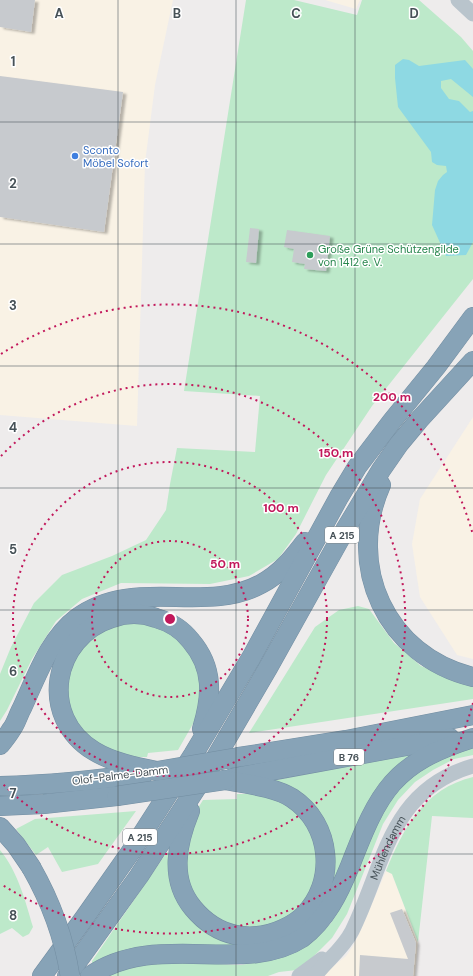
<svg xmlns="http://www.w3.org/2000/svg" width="473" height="976" font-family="'DM Sans',sans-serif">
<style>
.commercial{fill:#f9f2e5}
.green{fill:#bde9ca}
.water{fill:#8ed9e3}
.building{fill:#c7cace;filter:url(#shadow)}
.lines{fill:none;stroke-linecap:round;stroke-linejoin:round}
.highway-casing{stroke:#738ea2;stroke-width:20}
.secondary{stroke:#b9c4cc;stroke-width:15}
.highway{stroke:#87a3b7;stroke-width:19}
.highway-bridge-casing{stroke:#738ea2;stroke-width:20;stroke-linecap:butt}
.highway-bridge{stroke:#87a3b7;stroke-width:19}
.grid{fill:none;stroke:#465157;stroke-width:1;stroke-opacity:0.55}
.ring{fill:none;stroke:#c2185b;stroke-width:2;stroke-dasharray:2 4}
.shop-dot{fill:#3f7fe0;stroke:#fff;stroke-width:1.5}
.leisure-dot{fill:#2e9e5b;stroke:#fff;stroke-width:1.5}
.labels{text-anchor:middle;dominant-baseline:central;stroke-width:3;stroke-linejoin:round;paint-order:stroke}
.shield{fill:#fff;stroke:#7e8589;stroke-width:1}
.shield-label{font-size:10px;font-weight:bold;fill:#465157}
.shop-label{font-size:11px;fill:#366cbe;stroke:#fff;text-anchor:start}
.leisure-label{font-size:11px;fill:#27864d;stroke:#fff;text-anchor:start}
.street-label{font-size:11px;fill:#465157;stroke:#fff}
.grid-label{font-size:13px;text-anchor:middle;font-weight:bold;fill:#465157;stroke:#fff;stroke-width:3;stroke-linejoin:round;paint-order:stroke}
.centre{fill:#c2185b;stroke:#fff;stroke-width:2}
.ring-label{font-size:12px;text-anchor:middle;font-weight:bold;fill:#c2185b;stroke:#fff;stroke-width:3;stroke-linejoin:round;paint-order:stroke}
</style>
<defs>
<filter id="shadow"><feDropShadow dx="3.5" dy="2" stdDeviation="1" flood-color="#0004"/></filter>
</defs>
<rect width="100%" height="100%" fill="#eeecec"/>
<!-- commercial -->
<g class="commercial">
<polygon points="0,0 173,0 155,85 145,163 137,426 0,415"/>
<polygon points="325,0 360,0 356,9"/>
<polygon points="473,417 473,659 457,655 420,597 412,544 420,499"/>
<polygon points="386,871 392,874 418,942 415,976 321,976 346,956 353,946 359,934"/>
</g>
<!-- green -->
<g class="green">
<polygon points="246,0 294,0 357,15 362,0 419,0 461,37 473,51 473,279 372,406 326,475 296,534 278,559 249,576 210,584 121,583 82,599 56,621 32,659 7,710 0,721 0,674 11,647 34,603 62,575 112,556 146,540 166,510 170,484 177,448 255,452 260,396 184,391"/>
<polygon points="358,606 369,609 394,643 421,666 445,676 473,685 473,699 249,733 315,627 339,610"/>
<polygon points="139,619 178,635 200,671 201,700 194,722 178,750 148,753 147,757 133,757 121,755 85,739 66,704 69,661 98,629"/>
<polygon points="473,747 473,755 454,759 433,770 415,782 398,800 383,824 347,914 332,938 310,960 297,970 279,972 268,976 105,976 132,966 172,962 241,965 271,960 317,937 331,923 339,909 368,838 398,786 437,759"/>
<polygon points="419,752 338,885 295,937 92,965 92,961 167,852 172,855 214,931 302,922 329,843 266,782"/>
<path d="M473 777V818L432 816 418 942 392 874 386 871C404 827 424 789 473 777Z"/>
<polygon points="237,794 251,794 288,802 313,829 319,878 297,914 249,932 204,914 182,874 198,808 203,800 237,799"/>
<polygon points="136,811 98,864 62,872 48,847 36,855 16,829 35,819"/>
<path d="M0 850C18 872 25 900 33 927L29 934 23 937 12 928 0 934Z"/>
</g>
<!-- water -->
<polygon class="water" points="403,59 409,60 419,66 465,60 473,69 473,97 451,79 441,81 441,88 449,99 459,101 470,112 473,111 473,242 466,255 446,256 432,225 435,190 438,181 443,175 447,172 446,166 437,165 432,162 431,152 398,107 395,78 395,65"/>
<!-- building -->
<g class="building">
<polygon points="0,0 35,0 31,32 0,27"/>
<polygon points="0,76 123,92 104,232 0,217"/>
<polygon points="250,228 259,229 256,263 246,262"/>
<polygon points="287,230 330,236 326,271 304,269 305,264 292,262 294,249 284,247"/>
<polygon points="402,909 416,943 413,976 359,976 360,955 408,959 390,913"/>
</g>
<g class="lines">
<!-- highway casing -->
<g class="highway-casing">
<g id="highway">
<path d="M381 485C345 566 386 656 473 677"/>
<path d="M0 745C4 740 8 735 11 730 16 724 18 715 22 708 36 678 49 639 77 618 134 576 204 615 261 584 280 574 292 559 305 542"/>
<polyline points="239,757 346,740 473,715"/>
<path d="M157 771C136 767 112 762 94 751 38 717 52 637 112 618 126 613 142 613 156 618 170 622 182 629 191 641 214 668 212 696 202 729"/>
<polyline points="232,778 450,738"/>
<path d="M0 786C48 785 98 780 145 773"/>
<polyline points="0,806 44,804 117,796"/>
<path d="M190 811C177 843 169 879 193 908 217 937 251 944 285 928 291 925 298 921 303 916 337 883 332 824 292 798 275 787 245 784 225 780"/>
<polyline points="0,827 16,845 31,867"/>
<polyline points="42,976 85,917 132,850 193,755 251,658 339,497 357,467 392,421 436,367 473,317"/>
<polyline points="67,976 139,876 212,764 268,668 345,530 381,470 399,444 419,420 473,361"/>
<path d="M90 976C156 930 244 976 302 938 326 920 339 893 350 866 379 791 393 763 473 738"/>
</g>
</g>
<!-- secondary -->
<g class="secondary">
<polyline points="458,0 473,14"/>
<polyline points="299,976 322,959"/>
<path id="s1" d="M315 976C327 960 343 949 352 931 385 864 389 790 473 766"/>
</g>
<!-- highway -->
<use href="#highway" class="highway"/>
<!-- highway-bridge casing -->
<g class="highway-bridge-casing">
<g id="highway-bridge">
<polyline points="157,771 239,757"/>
<polyline points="117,796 225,780"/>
<path d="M31 867C51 902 64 937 70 976"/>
</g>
</g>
<!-- highway-bridge -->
<use href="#highway-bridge" class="highway-bridge"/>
</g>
<!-- grid -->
<path class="grid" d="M118 0V976M236 0V976M355 0V976M0 122H473M0 244H473M0 366H473M0 488H473M0 610H473M0 732H473M0 854H473"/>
<!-- distance rings -->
<g class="ring">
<circle cx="170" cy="619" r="78"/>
<circle cx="170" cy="619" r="157"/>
<path d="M1 456A235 235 0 1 1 1 782"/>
<path d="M473 703A314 314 0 0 1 1 884M1 354A314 314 0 0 1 473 535"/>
</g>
<!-- markers -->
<circle class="shop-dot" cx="75" cy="156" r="4"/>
<circle class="leisure-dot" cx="310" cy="255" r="4"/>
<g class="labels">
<!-- shield labels -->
<g class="shield">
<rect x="325" y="527" width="34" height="16" rx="3"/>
<rect x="334" y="749" width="30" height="16" rx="3"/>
<rect x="123" y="829" width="34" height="16" rx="3"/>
</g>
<g class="shield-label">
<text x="342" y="535">A 215</text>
<text x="349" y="757">B 76</text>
<text x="140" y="837">A 215</text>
</g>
<!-- shop labels -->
<g class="shop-label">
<text x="83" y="150">Sconto<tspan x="83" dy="13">Möbel Sofort</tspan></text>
</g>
<!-- leisure labels -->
<g class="leisure-label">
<text x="318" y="249">Große Grüne Schützengilde<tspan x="318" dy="13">von 1412 e. V.</tspan></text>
</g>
<!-- street labels -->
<g class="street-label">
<text transform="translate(120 775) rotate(-7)">Olof-Palme-Damm</text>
<text stroke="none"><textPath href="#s1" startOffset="149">Mühlendamm</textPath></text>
</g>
</g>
<g class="grid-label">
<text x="59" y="18">A</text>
<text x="177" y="18">B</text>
<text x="296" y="18">C</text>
<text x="414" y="18">D</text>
<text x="13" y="66">1</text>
<text x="13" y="188">2</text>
<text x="13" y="310">3</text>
<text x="13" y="432">4</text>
<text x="13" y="554">5</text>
<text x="13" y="676">6</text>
<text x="13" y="798">7</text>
<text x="13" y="920">8</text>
</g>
<circle cx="170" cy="619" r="6" class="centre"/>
<g class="ring-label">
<text x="392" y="401">200 m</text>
<text x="336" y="457">150 m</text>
<text x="281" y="512">100 m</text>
<text x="225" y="568">50 m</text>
</g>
</svg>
